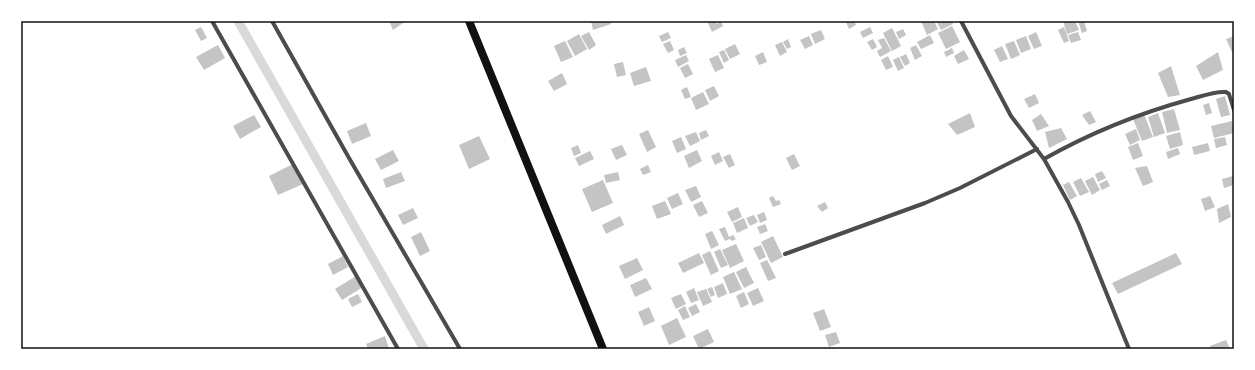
<svg xmlns="http://www.w3.org/2000/svg" width="1255" height="370" font-family="Quicksand,sans-serif">
<style>
.lines{fill:none;stroke-linecap:round;stroke-linejoin:round}
.canal{stroke:#d9d9d9;stroke-width:9}
.building{fill:#c4c4c4}
.minor{stroke:#4c4c4c;stroke-width:4}
.primary{stroke:#111;stroke-width:8}
.neatline{fill:none;stroke:#111;stroke-width:1.5}
</style>
<rect width="100%" height="100%" fill="#fff"/>
<g class="lines">
<!-- canal -->
<polyline class="canal" points="238,21 424,349"/>
</g>
<!-- building -->
<g class="building">
<polygon points="389,21 406,21 393,30"/>
<polygon points="591,21 610,21 611,24 593,30"/>
<polygon points="711,21 715,21 717,24 721,21 723,26 712,32 708,23"/>
<polygon points="848,21 854,21 856,25 849,29 846,22"/>
<polygon points="921,21 934,21 938,29 927,35"/>
<polygon points="936,21 952,21 953,24 941,30"/>
<polygon points="1063,21 1075,21 1079,30 1067,34"/>
<polygon points="1078,21 1084,21 1087,31 1082,33"/>
<polygon points="952,26 960,42 946,49 938,33"/>
<polygon points="201,27 207,38 201,41 195,30"/>
<polygon points="870,27 873,33 863,38 860,32"/>
<polygon points="1064,27 1069,41 1064,43 1058,30"/>
<polygon points="892,28 901,46 892,51 883,33"/>
<polygon points="903,29 906,35 899,39 896,32"/>
<polygon points="821,30 825,39 815,44 811,34"/>
<polygon points="589,32 596,45 589,50 581,36"/>
<polygon points="668,32 671,38 662,42 659,36"/>
<polygon points="1036,32 1042,46 1034,49 1028,36"/>
<polygon points="1078,32 1081,40 1071,43 1068,35"/>
<polygon points="579,34 587,49 575,56 567,41"/>
<polygon points="930,35 934,43 921,49 917,42"/>
<polygon points="809,36 813,45 805,49 800,40"/>
<polygon points="1026,36 1031,49 1021,53 1016,40"/>
<polygon points="1234,36 1234,51 1232,52 1226,39"/>
<polygon points="884,38 891,51 880,57 877,51 882,48 878,40"/>
<polygon points="788,39 791,47 787,49 783,42"/>
<polygon points="873,39 877,47 872,50 867,42"/>
<polygon points="565,41 573,57 561,62 554,46"/>
<polygon points="670,41 674,50 668,53 663,44"/>
<polygon points="1014,41 1020,55 1011,59 1005,44"/>
<polygon points="782,42 787,52 780,56 775,45"/>
<polygon points="735,44 740,54 730,59 725,49"/>
<polygon points="218,45 225,58 204,70 196,57"/>
<polygon points="916,45 922,56 915,60 910,48"/>
<polygon points="1002,46 1008,59 1000,62 994,50"/>
<polygon points="684,47 687,53 680,56 678,50"/>
<polygon points="952,48 954,53 946,57 944,52"/>
<polygon points="724,50 729,60 724,63 719,52"/>
<polygon points="964,50 969,59 958,64 954,56"/>
<polygon points="763,52 767,62 759,65 755,56"/>
<polygon points="1218,52 1223,70 1203,80 1196,66"/>
<polygon points="906,54 910,63 905,66 900,57"/>
<polygon points="686,55 689,61 678,67 675,60"/>
<polygon points="718,55 724,68 715,72 709,59"/>
<polygon points="888,56 893,67 886,70 881,60"/>
<polygon points="899,57 904,68 898,71 893,60"/>
<polygon points="623,62 626,75 617,77 614,64"/>
<polygon points="688,64 693,74 685,78 680,68"/>
<polygon points="1171,66 1180,95 1168,97 1158,73"/>
<polygon points="646,67 651,81 634,86 630,73"/>
<polygon points="562,73 567,84 554,91 548,81"/>
<polygon points="714,86 719,96 710,101 705,90"/>
<polygon points="687,87 691,97 685,99 681,90"/>
<polygon points="703,92 709,104 696,110 691,98"/>
<polygon points="1035,94 1039,103 1029,108 1024,99"/>
<polygon points="1225,96 1230,115 1221,117 1216,99"/>
<polygon points="1209,103 1212,113 1206,115 1203,105"/>
<polygon points="1174,109 1180,130 1167,133 1162,112"/>
<polygon points="1090,111 1096,122 1089,125 1082,115"/>
<polygon points="970,113 975,127 957,135 948,124"/>
<polygon points="1158,113 1165,133 1154,137 1148,117"/>
<polygon points="1041,114 1049,126 1037,131 1032,120"/>
<polygon points="1144,114 1153,137 1142,141 1133,119"/>
<polygon points="254,115 261,127 240,139 233,126"/>
<polygon points="1232,121 1234,133 1214,138 1211,126"/>
<polygon points="366,123 371,136 352,144 347,131"/>
<polygon points="1061,128 1067,139 1049,148 1045,132"/>
<polygon points="1136,129 1140,140 1130,145 1125,134"/>
<polygon points="648,130 656,147 647,152 639,134"/>
<polygon points="706,130 709,136 701,140 699,133"/>
<polygon points="696,132 700,141 690,146 685,136"/>
<polygon points="1180,132 1183,145 1170,149 1166,136"/>
<polygon points="479,136 490,159 469,169 459,145"/>
<polygon points="681,137 686,149 677,153 672,141"/>
<polygon points="1225,137 1227,145 1216,148 1214,139"/>
<polygon points="1138,143 1143,156 1133,160 1128,147"/>
<polygon points="1208,143 1210,151 1194,155 1192,147"/>
<polygon points="578,145 581,153 574,156 571,148"/>
<polygon points="622,145 627,155 616,160 611,149"/>
<polygon points="1178,148 1180,154 1168,159 1166,152"/>
<polygon points="393,150 399,161 381,170 375,159"/>
<polygon points="697,150 702,161 689,168 684,156"/>
<polygon points="590,151 594,159 579,166 575,158"/>
<polygon points="719,152 723,161 715,165 711,156"/>
<polygon points="730,154 735,165 729,168 723,157"/>
<polygon points="794,154 800,166 792,170 786,158"/>
<polygon points="293,164 303,184 278,195 269,176"/>
<polygon points="648,165 651,172 643,175 640,169"/>
<polygon points="1147,166 1153,182 1143,186 1135,168"/>
<polygon points="1102,171 1106,178 1098,182 1095,174"/>
<polygon points="401,172 405,181 386,188 383,179"/>
<polygon points="618,172 620,180 606,183 604,175"/>
<polygon points="1233,176 1234,185 1224,188 1222,179"/>
<polygon points="1093,177 1100,190 1092,195 1085,181"/>
<polygon points="1081,178 1089,192 1080,196 1073,182"/>
<polygon points="603,180 613,203 592,212 582,189"/>
<polygon points="1107,180 1110,186 1102,190 1099,184"/>
<polygon points="1069,182 1077,196 1070,200 1063,185"/>
<polygon points="696,186 701,197 691,202 685,190"/>
<polygon points="678,193 683,204 672,209 667,198"/>
<polygon points="773,196 776,201 779,200 781,204 773,207 769,198"/>
<polygon points="1210,196 1215,207 1205,211 1201,199"/>
<polygon points="665,201 671,214 657,219 652,206"/>
<polygon points="702,201 708,213 699,217 693,205"/>
<polygon points="825,202 828,208 822,212 817,206"/>
<polygon points="1228,204 1231,217 1219,223 1217,209"/>
<polygon points="738,207 742,217 732,222 727,212"/>
<polygon points="413,208 418,218 403,225 398,215"/>
<polygon points="764,212 767,220 760,223 757,215"/>
<polygon points="754,215 758,222 750,226 746,218"/>
<polygon points="620,216 624,225 606,234 602,225"/>
<polygon points="744,218 748,228 737,233 733,223"/>
<polygon points="765,224 768,231 760,234 757,227"/>
<polygon points="725,227 729,237 733,235 736,239 732,241 730,239 725,241 719,229"/>
<polygon points="712,231 719,245 711,249 705,234"/>
<polygon points="421,232 430,251 420,256 411,237"/>
<polygon points="773,236 783,257 771,263 761,242"/>
<polygon points="736,244 744,261 730,268 722,250"/>
<polygon points="761,245 766,257 759,260 753,248"/>
<polygon points="720,249 728,265 721,268 714,252"/>
<polygon points="710,251 719,271 711,275 702,255"/>
<polygon points="699,253 704,263 683,273 678,263"/>
<polygon points="1176,253 1182,264 1118,294 1112,283"/>
<polygon points="343,256 348,267 333,275 328,264"/>
<polygon points="637,258 643,270 625,279 619,266"/>
<polygon points="767,260 776,278 768,281 760,263"/>
<polygon points="746,267 754,283 744,288 736,272"/>
<polygon points="734,272 742,289 730,294 723,277"/>
<polygon points="356,276 363,287 342,300 335,289"/>
<polygon points="646,278 652,289 635,297 630,285"/>
<polygon points="723,283 727,294 718,298 714,287"/>
<polygon points="712,287 715,295 711,297 707,289"/>
<polygon points="694,288 699,300 691,303 686,292"/>
<polygon points="758,288 764,301 753,306 747,293"/>
<polygon points="706,289 712,302 703,306 697,292"/>
<polygon points="744,292 749,304 741,308 736,296"/>
<polygon points="358,294 362,302 352,307 348,299"/>
<polygon points="681,294 686,304 676,309 671,298"/>
<polygon points="696,304 700,312 692,316 688,308"/>
<polygon points="685,306 690,317 683,320 678,310"/>
<polygon points="649,307 655,321 644,326 638,312"/>
<polygon points="824,309 831,327 820,331 813,313"/>
<polygon points="677,318 686,337 669,345 661,326"/>
<polygon points="708,329 714,342 699,349 693,336"/>
<polygon points="836,332 840,343 829,347 825,335"/>
<polygon points="385,336 389,349 368,349 366,344"/>
<polygon points="1226,340 1230,349 1211,349 1210,346"/>
</g>
<g class="lines">
<!-- minor -->
<g class="minor">
<polyline points="212,21 398,349"/>
<polyline points="272,21 349,158 460,349"/>
<polyline points="961,21 1011,116 1044,159 1068,202 1079,225 1129,349"/>
<path d="M1044 159C1090 133 1140 113 1191 99 1202 96 1215 91 1226 92L1229 94 1234 110"/>
<polyline points="785,254 925,203 960,188 1037,149"/>
</g>
<!-- primary -->
<polyline class="primary" points="469,21 603,349"/>
</g>
<!-- border -->
<rect width="1255" height="370" fill="none" stroke="#ffffff" stroke-width="44"/>
<rect x="22" y="22" width="1211" height="326" class="neatline"/>
</svg>
